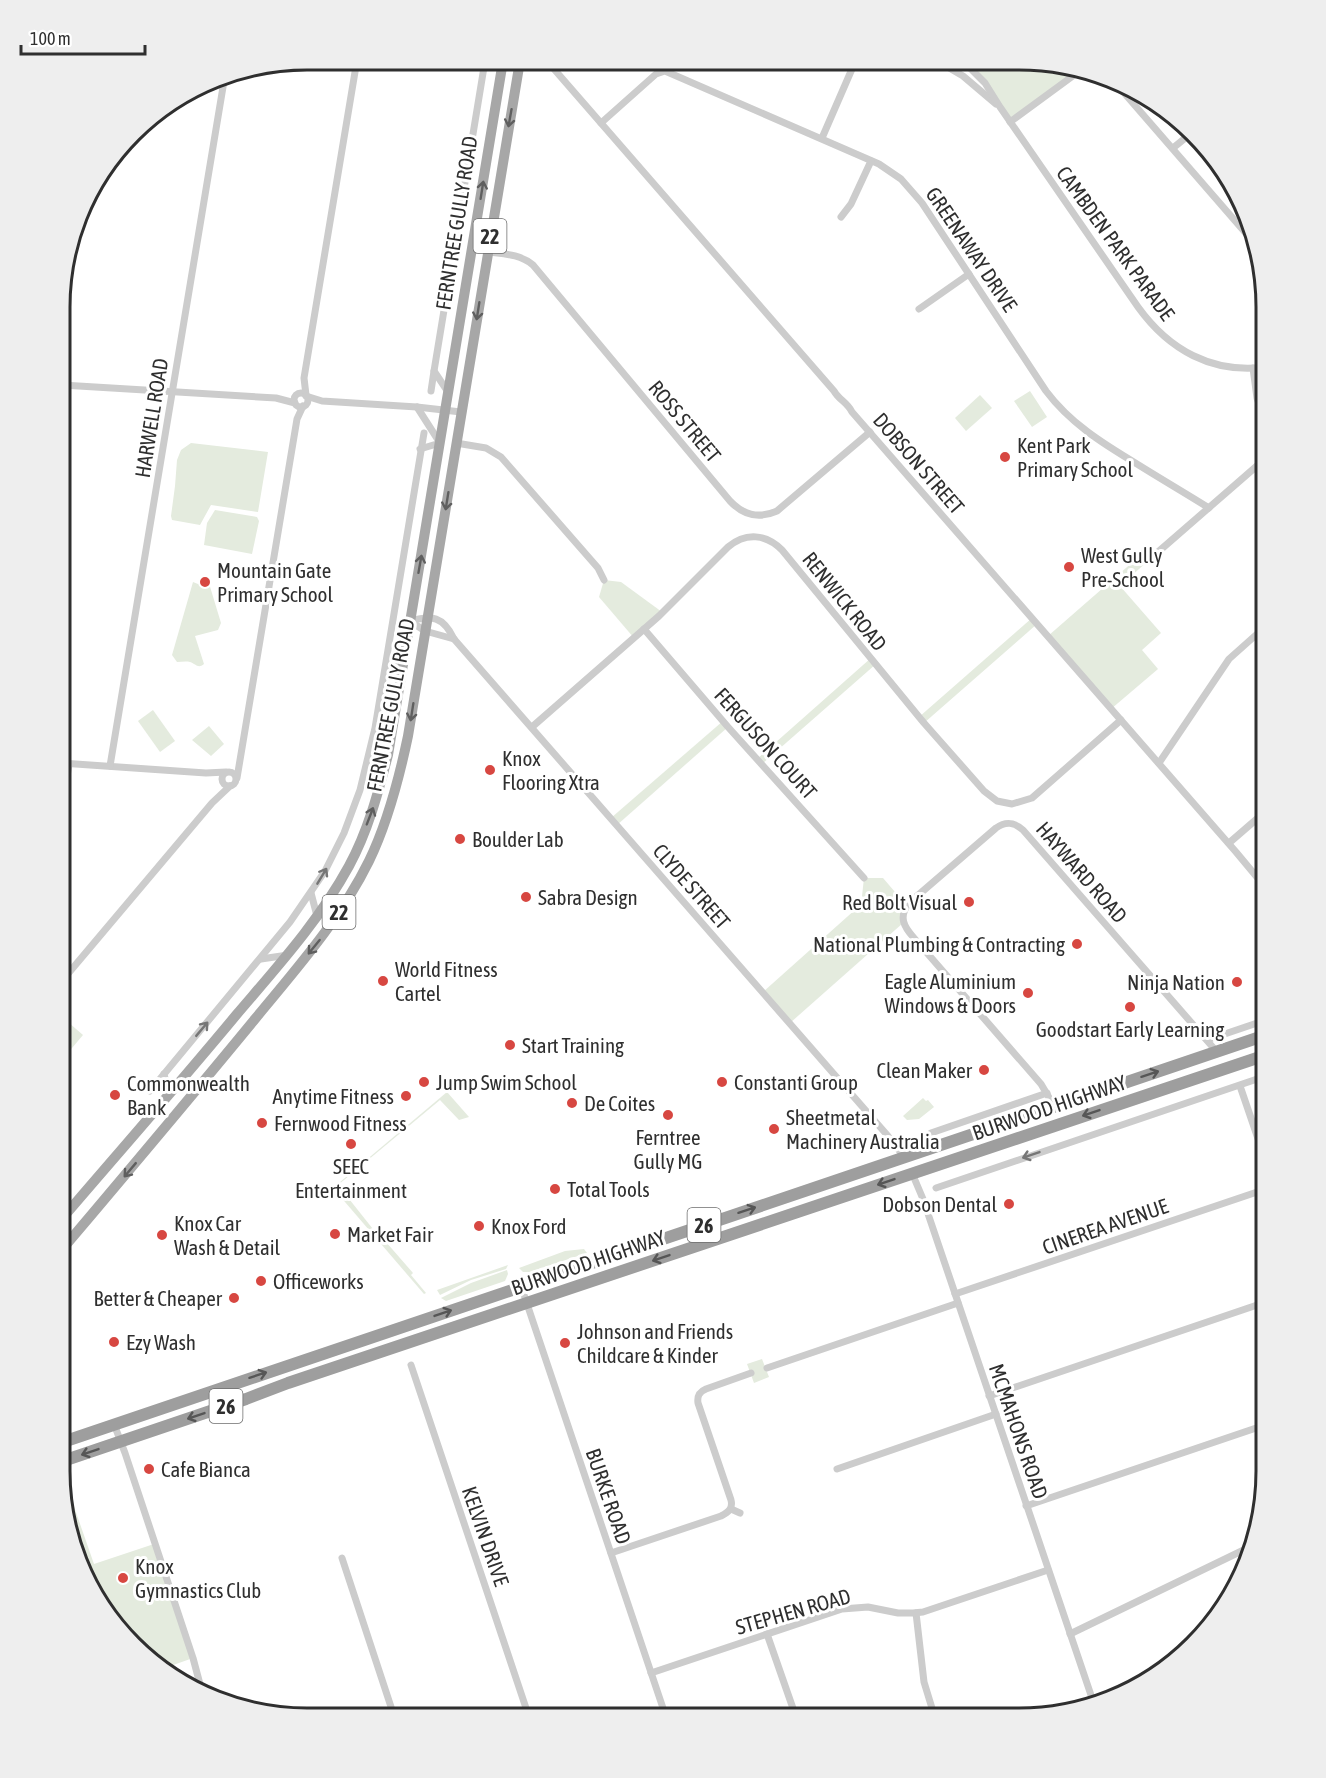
<svg xmlns="http://www.w3.org/2000/svg" width="1326" height="1778" font-family="'Asap Condensed',sans-serif">
<style>
.green{fill:#e4ebde}
.lines{fill:none;stroke-linecap:round;stroke-linejoin:round}
.minor{stroke:#ccc;stroke-width:7}
.primary{stroke:#a7a7a7;stroke-width:10}
.trunk{stroke:#9e9e9e;stroke-width:12}
.oneway{stroke:#5f5f5f}
.oneway2{stroke:#767676}
.oneway3{stroke:#565656}
.poi-dot{fill:#d74741;stroke:#fff;stroke-width:2}
.labels{text-anchor:middle;dominant-baseline:central;stroke-width:6;stroke-linejoin:round;paint-order:stroke}
.shield{fill:#fff;stroke:#6d6d6d;stroke-width:1.5}
.shield-label{font-size:20px;font-weight:bold;fill:#2f2f2f}
.street-label{font-size:21px;fill:#2f2f2f;stroke:#fff}
.poi-label{font-size:21px;fill:#2f2f2f;stroke:#fff;text-anchor:start}
.rim{fill:none;stroke:#2f2f2f;stroke-width:3}
</style>
<rect width="100%" height="100%" fill="#fff"/>
<!-- green -->
<g class="green">
<polygon points="964,62 1051,62 1081,70 1010,122 985,83"/>
<polygon points="1030,391 1047,417 1032,427 1014,401"/>
<polygon points="980,395 992,408 966,431 955,418"/>
<polygon points="191,443 268,452 258,512 211,505 200,525 172,520 171,516 175,486 177,460 181,450"/>
<polygon points="215,510 257,517 259,521 252,554 204,545 207,523"/>
<polygon points="1158,552 1120,586 1161,633 1142,650 1158,669 1111,709 1048,636 1142,554"/>
<path d="M208 580 221 623 218 630 195 636 204 664C198 669 196 664 190 662 186 661 181 662 177 662L172 655 193 582 198 584Z"/>
<polygon points="604,580 621,582 662,612 634,638 599,597"/>
<polygon points="1032,618 1037,624 924,723 919,717"/>
<polygon points="871,658 876,664 762,764 757,759"/>
<polygon points="153,710 175,741 160,752 138,721"/>
<polygon points="723,721 728,727 617,825 611,818"/>
<polygon points="209,726 224,744 211,756 192,740"/>
<polygon points="864,878 883,878 907,906 903,923 790,1023 763,992 866,900 862,896"/>
<polygon points="61,1016 83,1035 61,1061"/>
<polygon points="447,1092 469,1117 459,1120 440,1100 338,1185 384,1243 386,1242 413,1273 411,1275 426,1293 424,1294 333,1188"/>
<polygon points="923,1098 926,1101 928,1100 934,1107 919,1119 907,1120 903,1116"/>
<polygon points="584,1249 587,1253 529,1272 523,1272 519,1268 565,1251"/>
<polygon points="508,1265 506,1269 471,1280 440,1295 437,1290"/>
<polygon points="507,1270 508,1274 505,1281 446,1301 441,1298 471,1283"/>
<polygon points="762,1359 769,1377 754,1383 747,1364"/>
<polygon points="63,1475 94,1564 154,1544 193,1658 162,1669 122,1634 86,1580 61,1476"/>
</g>
<g class="lines">
<!-- minor -->
<g class="minor">
<path d="M547 61 834 391C839 400 847 402 852 412L1236 852 1266 888"/>
<polyline points="662,62 663,71"/>
<polyline points="939,62 963,76 996,104"/>
<path d="M964 62 985 83 1000 107 1138 307C1169 350 1212 374 1266 367"/>
<polyline points="1112,79 1250,238"/>
<polyline points="1010,122 1081,70"/>
<path d="M601 123 656 74 665 71 879 164 901 179 922 203 1046 391C1070 423 1102 443 1137 464 1161 479 1185 493 1209 508"/>
<polyline points="822,138 855,62"/>
<polyline points="1173,148 1189,135"/>
<polyline points="841,217 851,204 871,161"/>
<path d="M488 252C504 254 520 254 533 265L730 501C743 515 759 519 777 511L870 432"/>
<polyline points="62,287 66,264"/>
<polyline points="919,309 969,274"/>
<polyline points="1253,368 1257,398 1266,424"/>
<polyline points="62,385 276,398 295,403"/>
<polyline points="431,391 434,371"/>
<polyline points="448,392 434,371 485,61"/>
<circle cx="301" cy="400" r="7"/>
<polyline points="306,395 304,378 357,60"/>
<polyline points="306,396 322,401 417,407 461,412"/>
<polyline points="417,407 440,443 420,449"/>
<polyline points="456,443 486,448 501,457 598,568 604,580"/>
<polyline points="1158,552 1266,458"/>
<path d="M410 621C432 615 443 616 454 639L888 1136 904 1157"/>
<polyline points="410,621 425,631 454,639"/>
<polyline points="644,629 728,727 864,878"/>
<polyline points="385,673 404,657"/>
<path d="M532 727 659 616 728 547C746 532 766 534 782 550L924 723 984 791 997 801 1012 804 1032 798 1121 720"/>
<polyline points="61,763 206,773 226,772"/>
<polyline points="1159,763 1229,659 1266,626"/>
<polyline points="110,766 225,75"/>
<circle cx="229" cy="779" r="7"/>
<polyline points="237,778 297,419 303,406"/>
<polyline points="61,785 67,777 69,764"/>
<polyline points="1229,843 1266,811"/>
<polyline points="311,893 317,916"/>
<polyline points="261,959 288,955"/>
<polyline points="61,982 212,803 230,786"/>
<polyline points="1207,1040 1266,1020"/>
<polyline points="164,1074 169,1095"/>
<polyline points="1240,1086 1266,1162"/>
<polyline points="150,1091 290,922 325,871 344,833 360,790 375,728 424,433"/>
<path d="M1054 1106 1041 1084 914 938C904 927 898 917 909 903L996 828C1006 821 1014 822 1023 830L1217 1052"/>
<polyline points="918,1153 923,1139 931,1133 1047,1093"/>
<polyline points="912,1173 923,1199 1093,1701"/>
<polyline points="936,1188 1266,1076"/>
<polyline points="521,1286 666,1717"/>
<polyline points="955,1294 1266,1189"/>
<polyline points="411,1365 529,1717"/>
<polyline points="767,1368 958,1303"/>
<polyline points="989,1396 1266,1302"/>
<polyline points="114,1424 125,1453 193,1658 201,1688"/>
<polyline points="837,1469 996,1414"/>
<polyline points="1026,1506 1265,1425"/>
<polyline points="731,1509 740,1513"/>
<path d="M611 1553 721 1516C729 1512 733 1508 731 1500L698 1403C697 1396 699 1392 706 1389L751 1373"/>
<polyline points="342,1558 394,1716"/>
<polyline points="916,1613 924,1682 935,1718"/>
<polyline points="767,1634 796,1717"/>
<polyline points="1070,1634 1254,1545"/>
<polyline points="651,1673 842,1609 868,1607 898,1613 913,1613 923,1612 1048,1570"/>
<polyline points="374,1716 392,1710"/>
</g>
<!-- primary -->
<g class="primary">
<path d="M60 1221C119 1152 179 1084 237 1014 277 967 319 921 349 866 368 831 378 793 388 755L503 61"/>
<path d="M60 1252C125 1175 191 1097 255 1019 296 969 340 920 369 861 388 822 399 779 408 736L520 61"/>
</g>
<!-- trunk -->
<g class="trunk">
<polyline points="60,1443 1266,1035"/>
<polyline points="60,1462 246,1399 288,1383 1266,1055"/>
</g>
</g>
<!-- one-way arrows -->
<defs><path id="oneway-shaft" d="M-6 0H5M1.5-3L5.5 0L1.5 3" fill="none" stroke-width="1.6" stroke-linecap="round" stroke-linejoin="round" transform="scale(1.5)"/></defs>
<g class="oneway">
<use href="#oneway-shaft" transform="translate(510 118) rotate(100)"/>
<use href="#oneway-shaft" transform="translate(482 190) rotate(-81)"/>
<use href="#oneway-shaft" transform="translate(478 311) rotate(99)"/>
<use href="#oneway-shaft" transform="translate(447 501) rotate(99)"/>
<use href="#oneway-shaft" transform="translate(420 564) rotate(-80)"/>
<use href="#oneway-shaft" transform="translate(412 712) rotate(99)"/>
<use href="#oneway-shaft" transform="translate(370 816) rotate(-69)"/>
<use href="#oneway-shaft" transform="translate(314 947) rotate(129)"/>
<use href="#oneway-shaft" transform="translate(130 1170) rotate(130)"/>
</g>
<g class="oneway2">
<use href="#oneway-shaft" transform="translate(322 876) rotate(-59)"/>
<use href="#oneway-shaft" transform="translate(202 1029) rotate(-50)"/>
<use href="#oneway-shaft" transform="translate(1031 1155) rotate(161)"/>
</g>
<g class="oneway3">
<use href="#oneway-shaft" transform="translate(1150 1074) rotate(-18)"/>
<use href="#oneway-shaft" transform="translate(1091 1113) rotate(161)"/>
<use href="#oneway-shaft" transform="translate(886 1182) rotate(161)"/>
<use href="#oneway-shaft" transform="translate(747 1210) rotate(-18)"/>
<use href="#oneway-shaft" transform="translate(661 1258) rotate(161)"/>
<use href="#oneway-shaft" transform="translate(443 1313) rotate(-19)"/>
<use href="#oneway-shaft" transform="translate(258 1375) rotate(-18)"/>
<use href="#oneway-shaft" transform="translate(196 1416) rotate(161)"/>
<use href="#oneway-shaft" transform="translate(90 1452) rotate(161)"/>
</g>
<!-- markers -->
<g class="poi-dot">
<circle cx="1005" cy="457" r="6"/>
<circle cx="1069" cy="567" r="6"/>
<circle cx="205" cy="582" r="6"/>
<circle cx="490" cy="770" r="6"/>
<circle cx="460" cy="839" r="6"/>
<circle cx="526" cy="897" r="6"/>
<circle cx="969" cy="902" r="6"/>
<circle cx="1077" cy="944" r="6"/>
<circle cx="383" cy="981" r="6"/>
<circle cx="1237" cy="982" r="6"/>
<circle cx="1028" cy="993" r="6"/>
<circle cx="1130" cy="1007" r="6"/>
<circle cx="510" cy="1045" r="6"/>
<circle cx="984" cy="1070" r="6"/>
<circle cx="424" cy="1082" r="6"/>
<circle cx="722" cy="1082" r="6"/>
<circle cx="115" cy="1095" r="6"/>
<circle cx="406" cy="1096" r="6"/>
<circle cx="572" cy="1103" r="6"/>
<circle cx="668" cy="1115" r="6"/>
<circle cx="262" cy="1123" r="6"/>
<circle cx="774" cy="1129" r="6"/>
<circle cx="351" cy="1144" r="6"/>
<circle cx="555" cy="1189" r="6"/>
<circle cx="1009" cy="1204" r="6"/>
<circle cx="479" cy="1226" r="6"/>
<circle cx="335" cy="1234" r="6"/>
<circle cx="162" cy="1235" r="6"/>
<circle cx="261" cy="1281" r="6"/>
<circle cx="234" cy="1298" r="6"/>
<circle cx="114" cy="1342" r="6"/>
<circle cx="565" cy="1343" r="6"/>
<circle cx="149" cy="1469" r="6"/>
<circle cx="123" cy="1578" r="6"/>
</g>
<g class="labels">
<!-- shield labels -->
<g class="shield">
<rect x="473.5" y="219" width="33" height="34" rx="4.5"/>
<rect x="322.5" y="895" width="33" height="34" rx="4.5"/>
<rect x="687.5" y="1208" width="33" height="34" rx="4.5"/>
<rect x="209.5" y="1389" width="33" height="34" rx="4.5"/>
</g>
<g class="shield-label">
<text x="490" y="236">22</text>
<text x="339" y="912">22</text>
<text x="704" y="1225">26</text>
<text x="226" y="1406">26</text>
</g>
<!-- street labels -->
<g class="street-label">
<text transform="translate(456 223) rotate(-81)">FERNTREE GULLY ROAD</text>
<text transform="translate(1116 243) rotate(54)">CAMBDEN PARK PARADE</text>
<text transform="translate(972 249) rotate(56)">GREENAWAY DRIVE</text>
<text transform="translate(151 418) rotate(-81)">HARWELL ROAD</text>
<text transform="translate(685 421) rotate(50)">ROSS STREET</text>
<text transform="translate(919 463) rotate(49)">DOBSON STREET</text>
<text transform="translate(845 601) rotate(51)">RENWICK ROAD</text>
<text transform="translate(390 705) rotate(-79)">FERNTREE GULLY ROAD</text>
<text transform="translate(766 743) rotate(48)">FERGUSON COURT</text>
<text transform="translate(1082 872) rotate(49)">HAYWARD ROAD</text>
<text transform="translate(692 886) rotate(49)">CLYDE STREET</text>
<text transform="translate(1049 1107) rotate(-19)">BURWOOD HIGHWAY</text>
<text transform="translate(1105 1226) rotate(-19)">CINEREA AVENUE</text>
<text transform="translate(588 1262) rotate(-19)">BURWOOD HIGHWAY</text>
<text transform="translate(1019 1431) rotate(71)">MCMAHONS ROAD</text>
<text transform="translate(609 1496) rotate(71)">BURKE ROAD</text>
<text transform="translate(486 1536) rotate(71)">KELVIN DRIVE</text>
<text transform="translate(793 1611) rotate(-16)">STEPHEN ROAD</text>
</g>
<!-- poi labels -->
<g class="poi-label">
<text x="1017" y="445">Kent Park<tspan x="1017" dy="24">Primary School</tspan></text>
<text x="1081" y="555">West Gully<tspan x="1081" dy="24">Pre-School</tspan></text>
<text x="217" y="570">Mountain Gate<tspan x="217" dy="24">Primary School</tspan></text>
<text x="502" y="758">Knox<tspan x="502" dy="24">Flooring Xtra</tspan></text>
<text x="472" y="839">Boulder Lab</text>
<text x="538" y="897">Sabra Design</text>
<text x="957" y="902" text-anchor="end">Red Bolt Visual</text>
<text x="1065" y="944" text-anchor="end">National Plumbing &amp; Contracting</text>
<text x="395" y="969">World Fitness<tspan x="395" dy="24">Cartel</tspan></text>
<text x="1016" y="981" text-anchor="end">Eagle Aluminium<tspan x="1016" dy="24">Windows &amp; Doors</tspan></text>
<text x="1225" y="982" text-anchor="end">Ninja Nation</text>
<text x="1130" y="1029" text-anchor="middle">Goodstart Early Learning</text>
<text x="522" y="1045">Start Training</text>
<text x="972" y="1070" text-anchor="end">Clean Maker</text>
<text x="436" y="1082">Jump Swim School</text>
<text x="734" y="1082">Constanti Group</text>
<text x="127" y="1083">Commonwealth<tspan x="127" dy="24">Bank</tspan></text>
<text x="394" y="1096" text-anchor="end">Anytime Fitness</text>
<text x="584" y="1103">De Coites</text>
<text x="786" y="1117">Sheetmetal<tspan x="786" dy="24">Machinery Australia</tspan></text>
<text x="274" y="1123">Fernwood Fitness</text>
<text x="668" y="1137" text-anchor="middle">Ferntree<tspan x="668" dy="24">Gully MG</tspan></text>
<text x="351" y="1166" text-anchor="middle">SEEC<tspan x="351" dy="24">Entertainment</tspan></text>
<text x="567" y="1189">Total Tools</text>
<text x="997" y="1204" text-anchor="end">Dobson Dental</text>
<text x="174" y="1223">Knox Car<tspan x="174" dy="24">Wash &amp; Detail</tspan></text>
<text x="491" y="1226">Knox Ford</text>
<text x="347" y="1234">Market Fair</text>
<text x="273" y="1281">Officeworks</text>
<text x="222" y="1298" text-anchor="end">Better &amp; Cheaper</text>
<text x="577" y="1331">Johnson and Friends<tspan x="577" dy="24">Childcare &amp; Kinder</tspan></text>
<text x="126" y="1342">Ezy Wash</text>
<text x="161" y="1469">Cafe Bianca</text>
<text x="135" y="1566">Knox<tspan x="135" dy="24">Gymnastics Club</tspan></text>
</g>
</g>
<!-- crop -->
<path d="M0 0H1326V1778H0ZM307 70H1019A237 237 0 0 1 1256 307V1471A237 237 0 0 1 1019 1708H307A237 237 0 0 1 70 1471V307A237 237 0 0 1 307 70Z" fill="#eee" fill-rule="evenodd"/>
<path class="rim" d="M307 70H1019A237 237 0 0 1 1256 307V1471A237 237 0 0 1 1019 1708H307A237 237 0 0 1 70 1471V307A237 237 0 0 1 307 70Z"/>
<!-- scale -->
<path d="M21 45v9h124v-9" fill="none" stroke="#2f2f2f" stroke-width="3"/>
<text x="30" y="45" font-size="18" fill="#2f2f2f" stroke="#ffffff" stroke-width="4.5" paint-order="stroke">100 m</text>
</svg>
